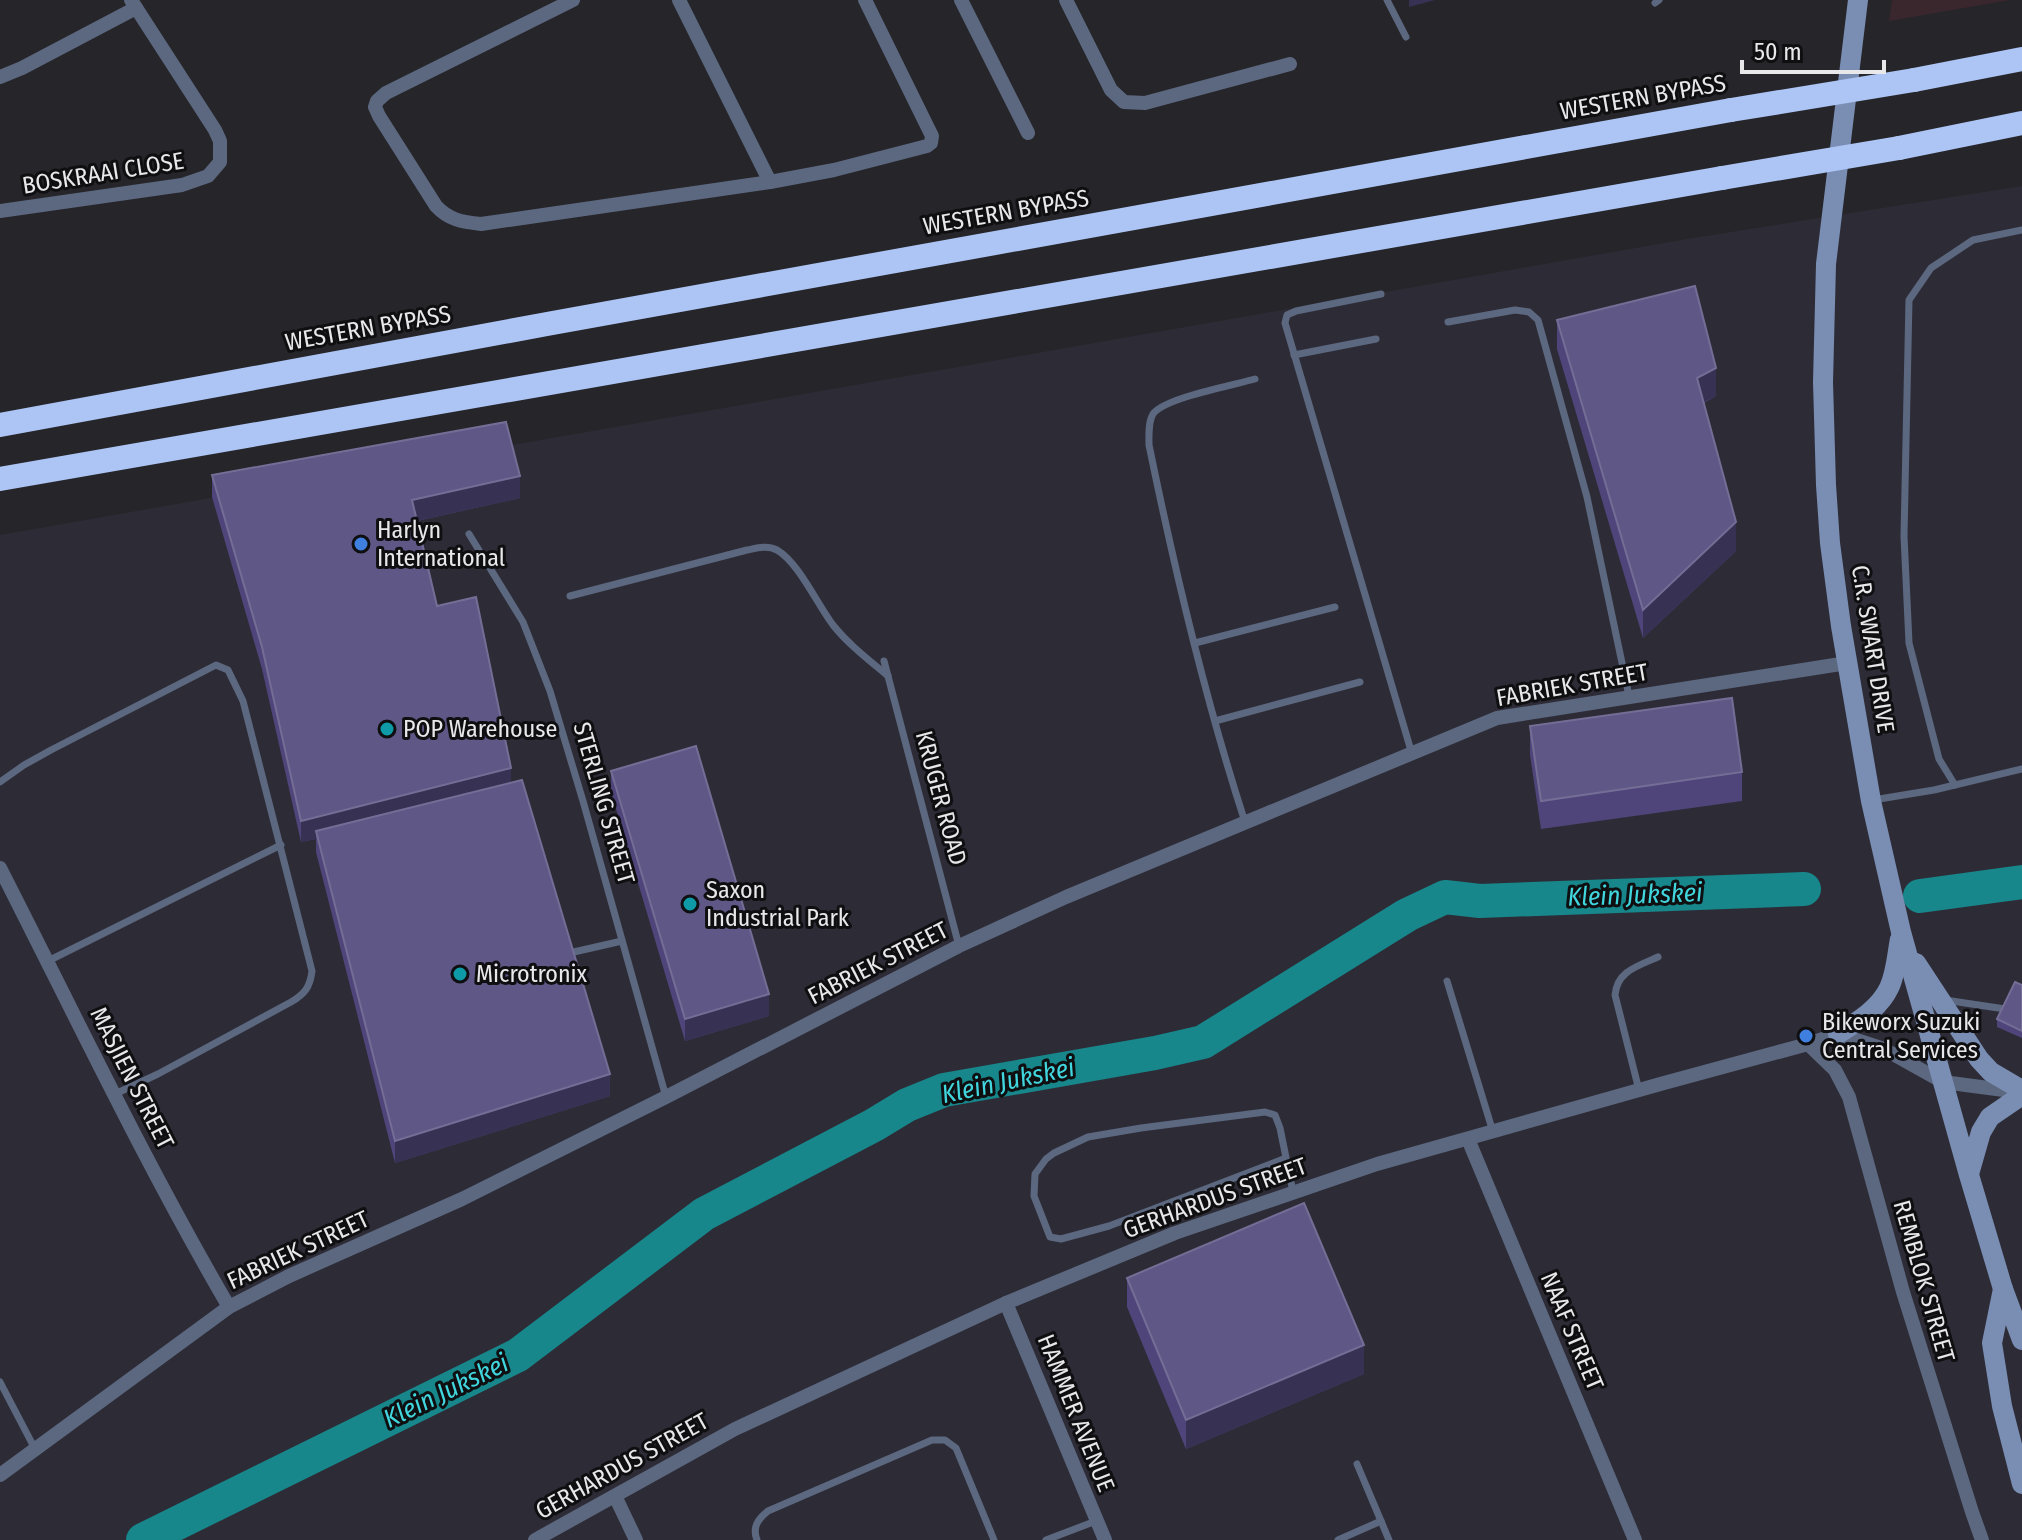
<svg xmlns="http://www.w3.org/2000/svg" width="2022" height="1540" font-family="'Fira Sans Condensed',sans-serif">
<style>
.commercial{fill:#3a272e}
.built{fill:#2d2c36}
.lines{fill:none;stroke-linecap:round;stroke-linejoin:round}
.river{stroke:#17878b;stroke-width:34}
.lane{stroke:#5c6880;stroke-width:7}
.street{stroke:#5c6880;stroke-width:14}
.secondary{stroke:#7a8eb4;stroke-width:20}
.highway{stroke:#acc5f5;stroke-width:24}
.highway-bridge{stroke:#acc5f5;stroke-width:24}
.wall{fill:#4f457a}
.shaded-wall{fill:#373154}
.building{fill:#5f5786;stroke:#746e96;stroke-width:2}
.shop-dot{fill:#3f7fe0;stroke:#0f0f11;stroke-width:3}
.culture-dot{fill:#0f9aa8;stroke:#0f0f11;stroke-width:3}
.labels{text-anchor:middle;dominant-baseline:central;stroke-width:6;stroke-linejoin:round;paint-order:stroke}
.street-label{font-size:24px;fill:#e8e8eb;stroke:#0f0f11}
.poi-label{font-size:24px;fill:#e8e8eb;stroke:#0f0f11;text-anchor:start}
.water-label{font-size:26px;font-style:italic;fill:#41d6dd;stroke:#0f0f11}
</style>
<rect width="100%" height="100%" fill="#262529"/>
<!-- commercial -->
<polygon class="commercial" points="1892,0 2010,0 1889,21"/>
<!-- built -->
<polygon class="built" points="2022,186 2022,1540 0,1540 0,535 1687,239"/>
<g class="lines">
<!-- river -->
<g class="river">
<polyline points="1920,896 2022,882"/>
<polyline points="143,1540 518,1355 704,1214 874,1125 907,1105 944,1090 1155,1053 1203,1042 1407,915 1445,897 1480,901 1804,889"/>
</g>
<!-- lane -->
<g class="lane">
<polyline points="1387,0 1406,37"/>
<polyline points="1655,3 1659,0"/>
<polyline points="1381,294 1296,311 1287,315 1285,323 1412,754"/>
<polyline points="1448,322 1515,310 1529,312 1538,320 1587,497 1629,696"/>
<polyline points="1294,355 1376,339"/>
<polyline points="469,534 523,622 550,691 583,801 666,1097"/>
<path d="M570 596 747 550C757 548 767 545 777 550 799 563 817 604 833 625 849 645 869 660 888 676"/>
<polyline points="1195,643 1335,607"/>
<polyline points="884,661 959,946"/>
<polyline points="1215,721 1360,682"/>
<path d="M0 782 24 765 51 750 216 665 228 670 243 701 312 971C310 987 305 994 291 1002L158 1074 115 1094"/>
<polyline points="1955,785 1939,759 1909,643 1904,536 1909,300 1931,268 1973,240 2022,230"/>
<polyline points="1873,800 1934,790 2022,769"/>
<path d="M1245 822C1205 699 1175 572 1149 445 1149 436 1148 422 1153 414 1164 398 1234 385 1255 379"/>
<polyline points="565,954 622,941"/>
<polyline points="48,961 281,845"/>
<polyline points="1447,981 1493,1132"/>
<polyline points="1945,1000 2005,1009"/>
<path d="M1639 1090 1615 995C1617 971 1638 966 1658 957"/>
<polyline points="1286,1158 1109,1226 1061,1239 1050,1237 1034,1196 1035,1174 1046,1159 1054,1153 1088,1137 1141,1128 1265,1112 1275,1115 1280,1128 1293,1192"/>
<polyline points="0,1382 35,1449"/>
<polyline points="1357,1464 1389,1540"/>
<path d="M757 1540C752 1527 758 1519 768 1511L932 1440H945L956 1448 994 1540"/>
<polyline points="1046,1540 1096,1521"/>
<polyline points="1338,1540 1381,1521"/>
</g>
<!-- street -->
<g class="street">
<path d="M573 0 386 93 377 101 375 107 379 116 436 206C449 220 462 222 481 224L770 182 834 170 927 146 931 143 932 136 865 0"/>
<polyline points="679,0 770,182"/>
<polyline points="961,0 1028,133"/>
<polyline points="1066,0 1111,90 1124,102 1145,103 1290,64"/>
<polyline points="0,77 22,68 136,8"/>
<polyline points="0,211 182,185 208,176 220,162 220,141 215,130 131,0"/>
<path d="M0 868C75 1015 146 1165 229 1307"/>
<polyline points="1808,1044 1835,1070 1849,1097 1903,1292 1972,1512 1982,1540"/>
<polyline points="1468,1139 1635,1540"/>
<polyline points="1006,1303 1105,1540"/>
<polyline points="0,1475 229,1307 289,1276 462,1199 666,1097 959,946 1066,897 1497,718 1847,663"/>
<polyline points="615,1496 636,1540"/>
<polyline points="535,1540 735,1429 1006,1303 1175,1233 1377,1164 1664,1083 1808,1044 1838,1034 1884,1049 1943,1082 2019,1092"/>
</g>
<!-- secondary -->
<g class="secondary">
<polyline points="1858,0 1826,264 1823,382 1826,485 1830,543 1841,626 1871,801 1901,932 1969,1175 2003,1289 2022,1340"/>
<polyline points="1916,963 1979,1059 1991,1072 2022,1090"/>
<path d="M1838 1034C1857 1022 1879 1009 1889 988 1896 974 1897 954 1900 939"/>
<polyline points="1969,1174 1981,1132 1990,1117 2022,1095"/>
<polyline points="2003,1289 1992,1343 2002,1406 2022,1484"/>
</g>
<!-- highway -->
<g class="highway">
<polyline points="1914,80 2022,59"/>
<polyline points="1899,148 2022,123"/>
<polyline points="0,425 547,324 1731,110"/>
<polyline points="0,479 1722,178"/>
</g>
<!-- highway-bridge -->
<g class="highway-bridge">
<polyline points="1731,110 1914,80"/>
<polyline points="1722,178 1899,148"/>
</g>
</g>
<!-- wall -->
<g class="wall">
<polygon points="1557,320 1716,396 1704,403 1736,551 1643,638 1557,349"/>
<polygon points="212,475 520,498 417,521 437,606 511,783 610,1096 395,1163 316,852 316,839 301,842 262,669 212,497"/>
<polygon points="1530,726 1742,772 1742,801 1541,829 1530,755"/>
<polygon points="611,771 769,1016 685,1041 611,792"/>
<polygon points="2022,985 2022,1038 1997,1027 1997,1019"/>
<polygon points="1127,1278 1364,1374 1186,1449 1127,1307"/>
</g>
<!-- shaded-wall -->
<g class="shaded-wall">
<polygon points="1409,0 1435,0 1409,7"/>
<polygon points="1716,368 1716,396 1697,406 1697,378"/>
<polygon points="520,476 520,498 412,522 412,500"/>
<polygon points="1736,522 1736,551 1643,638 1643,610"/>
<polygon points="511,768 511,790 316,831 316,839 301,842 301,821"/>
<polygon points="769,994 769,1016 685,1041 685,1019"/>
<polygon points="610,1074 610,1096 395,1163 395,1141"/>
<polygon points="1364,1345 1364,1374 1186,1449 1186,1420"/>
</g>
<!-- building -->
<g class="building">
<polygon points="1695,286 1716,368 1697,378 1736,522 1643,610 1557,320"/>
<polygon points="506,422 520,476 412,500 437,606 476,597 511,768 301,821 262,647 212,475"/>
<polygon points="1732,698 1742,772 1541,801 1530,726"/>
<polygon points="696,746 769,994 685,1019 611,771"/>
<polygon points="522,780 610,1074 395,1141 316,831"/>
<polygon points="2015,982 2022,985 2022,1031 1997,1019"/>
<polygon points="1304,1203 1364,1345 1186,1420 1127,1278"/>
</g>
<!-- markers -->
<g class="shop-dot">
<circle cx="361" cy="544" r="8"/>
<circle cx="1806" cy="1036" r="8"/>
</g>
<g class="culture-dot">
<circle cx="387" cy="729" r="8"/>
<circle cx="690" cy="904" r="8"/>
<circle cx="460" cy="974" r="8"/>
</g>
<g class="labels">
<!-- street labels -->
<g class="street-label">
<text transform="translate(1643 97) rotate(-10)">WESTERN BYPASS</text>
<text transform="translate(103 173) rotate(-9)">BOSKRAAI CLOSE</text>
<text transform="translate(1006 212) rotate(-10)">WESTERN BYPASS</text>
<text transform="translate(368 328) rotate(-10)">WESTERN BYPASS</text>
<text transform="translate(1873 649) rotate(81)">C.R. SWART DRIVE</text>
<text transform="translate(1572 685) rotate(-10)">FABRIEK STREET</text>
<text transform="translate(941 798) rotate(75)">KRUGER ROAD</text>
<text transform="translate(604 803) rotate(74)">STERLING STREET</text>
<text transform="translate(878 963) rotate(-27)">FABRIEK STREET</text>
<text transform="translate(132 1078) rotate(63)">MASJIEN STREET</text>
<text transform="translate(1215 1198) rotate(-20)">GERHARDUS STREET</text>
<text transform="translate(298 1250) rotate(-25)">FABRIEK STREET</text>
<text transform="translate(1924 1281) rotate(74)">REMBLOK STREET</text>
<text transform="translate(1572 1331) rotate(67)">NAAF STREET</text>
<text transform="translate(1076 1413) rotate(68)">HAMMER AVENUE</text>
<text transform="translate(622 1466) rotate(-29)">GERHARDUS STREET</text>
</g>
<!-- poi labels -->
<g class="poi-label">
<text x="377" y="530">Harlyn<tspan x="377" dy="28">International</tspan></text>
<text x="403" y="729">POP Warehouse</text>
<text x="706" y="890">Saxon<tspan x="706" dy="28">Industrial Park</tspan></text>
<text x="476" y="974">Microtronix</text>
<text x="1822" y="1022">Bikeworx Suzuki<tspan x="1822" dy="28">Central Services</tspan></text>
</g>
<!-- water labels -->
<g class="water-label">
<text transform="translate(1635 895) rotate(-2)">Klein Jukskei</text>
<text transform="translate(1008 1081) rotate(-12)">Klein Jukskei</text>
<text transform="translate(446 1391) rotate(-26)">Klein Jukskei</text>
</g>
</g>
<!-- scale -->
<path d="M1742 60v12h142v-12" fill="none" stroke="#e8e8eb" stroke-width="4"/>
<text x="1754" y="60" font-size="24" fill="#e8e8eb" stroke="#0f0f11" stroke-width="6" paint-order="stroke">50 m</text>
</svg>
